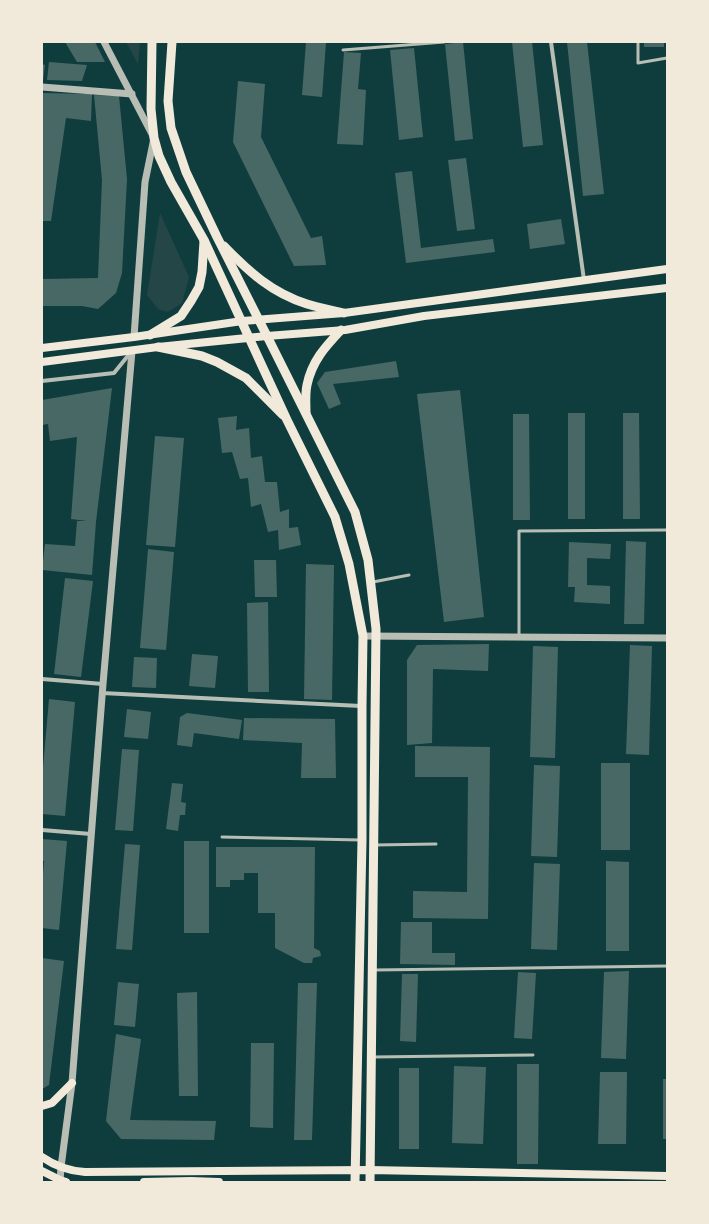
<svg xmlns="http://www.w3.org/2000/svg" width="709" height="1224" font-family="'Space Grotesk',sans-serif">
<style>
.green{fill:#244646}
.building{fill:#486865}
.lines{fill:none;stroke-linecap:round;stroke-linejoin:round}
.service{stroke:#b8beb3;stroke-width:3}
.minor{stroke:#b8beb3;stroke-width:4}
.tertiary{stroke:#b8beb3;stroke-width:7}
.secondary{stroke:#f1e9da;stroke-width:8}
.primary{stroke:#f1e9da;stroke-width:9}
</style>
<rect width="100%" height="100%" fill="#0f3d3e"/>
<!-- green -->
<g class="green">
<polygon points="126,42 140,42 138,64"/>
<polygon points="160,213 189,277 182,303 168,312 158,309 147,295"/>
</g>
<!-- building -->
<g class="building">
<polygon points="65,42 95,42 105,62 77,62"/>
<polygon points="306,42 326,42 322,97 302,95"/>
<polygon points="463,42 473,139 455,141 445,44"/>
<polygon points="512,42 532,42 543,145 523,147"/>
<polygon points="567,42 587,42 604,194 583,196"/>
<rect x="644" y="42" width="20" height="5"/>
<polygon points="414,48 423,137 399,140 390,50"/>
<polygon points="344,52 361,53 358,89 366,90 363,145 337,144"/>
<polygon points="49,62 87,65 82,81 47,80"/>
<polygon points="42,64 45,65 43,81 42,81"/>
<polygon points="238,81 265,84 261,137 311,238 322,236 326,265 294,266 233,142"/>
<polygon points="42,93 92,94 91,121 66,118 51,221 42,221"/>
<polygon points="94,95 119,96 127,179 122,273 116,293 98,309 82,306 42,306 42,279 98,278 102,180"/>
<polygon points="466,158 475,229 457,231 448,160"/>
<polygon points="412,171 421,248 493,239 495,252 406,263 395,173"/>
<polygon points="561,219 565,244 530,249 527,224"/>
<polygon points="396,361 399,377 333,384 341,404 329,409 317,383 325,372"/>
<polygon points="112,388 96,522 92,575 42,570 45,544 75,546 77,521 87,521 71,519 77,437 50,441 48,424 42,425 42,400"/>
<polygon points="460,390 484,617 444,622 417,394"/>
<rect x="568" y="413" width="17" height="106"/>
<polygon points="623,413 639,413 640,519 623,519"/>
<polygon points="513,414 529,414 530,520 513,520"/>
<polygon points="237,416 236,430 249,428 251,458 262,456 265,482 277,482 280,512 289,509 289,528 298,527 301,545 279,550 278,530 268,532 261,504 251,507 248,478 240,479 232,452 222,453 218,418"/>
<polygon points="155,436 184,438 175,547 146,545"/>
<polygon points="626,541 646,542 644,624 624,624"/>
<polygon points="569,542 611,544 610,559 587,558 587,585 610,586 610,604 574,602 575,587 568,587"/>
<polygon points="148,549 174,552 166,650 140,648"/>
<polygon points="254,560 276,560 277,597 255,597"/>
<polygon points="306,564 334,565 332,700 304,699"/>
<polygon points="65,578 93,581 81,677 54,674"/>
<polygon points="268,602 269,692 248,692 247,603"/>
<polygon points="489,644 488,671 433,669 432,743 407,745 407,660 417,645"/>
<polygon points="630,645 652,646 649,755 626,754"/>
<polygon points="533,646 558,647 555,758 530,757"/>
<polygon points="192,654 218,656 215,688 189,686"/>
<polygon points="134,657 157,658 156,688 132,687"/>
<polygon points="49,699 75,702 65,816 42,814 42,779"/>
<polygon points="127,709 151,712 148,739 124,737"/>
<polygon points="187,713 242,720 239,739 194,733 192,747 177,745 180,717"/>
<polygon points="244,718 335,719 336,778 301,778 302,743 243,740"/>
<polygon points="415,746 490,747 488,919 413,918 413,891 467,892 468,777 415,777"/>
<polygon points="122,749 139,750 133,831 115,830"/>
<rect x="601" y="763" width="29" height="87"/>
<polygon points="534,765 560,766 557,857 531,856"/>
<polygon points="172,783 183,784 181,802 186,803 185,815 180,815 178,831 166,829"/>
<polygon points="42,839 67,841 59,930 42,928 42,888 44,861 42,861"/>
<rect x="184" y="841" width="25" height="92"/>
<polygon points="125,844 140,845 132,950 116,949"/>
<polygon points="216,847 315,847 314,948 320,951 321,956 313,958 312,963 304,963 275,948 275,913 258,913 258,873 244,873 244,880 230,880 230,887 216,887"/>
<polygon points="606,861 629,862 629,951 606,951"/>
<polygon points="534,863 560,864 557,950 531,949"/>
<polygon points="401,922 432,922 432,953 455,953 455,965 400,964"/>
<polygon points="42,958 64,961 49,1085 42,1089"/>
<polygon points="629,971 626,1059 601,1058 604,972"/>
<polygon points="518,972 536,973 532,1039 514,1038"/>
<polygon points="402,974 418,974 416,1042 400,1041"/>
<polygon points="118,982 139,984 135,1027 114,1025"/>
<polygon points="298,983 317,983 312,1140 294,1140"/>
<polygon points="197,992 198,1096 179,1096 177,993"/>
<polygon points="116,1034 141,1039 130,1120 216,1121 214,1140 121,1139 106,1121"/>
<polygon points="251,1043 274,1043 273,1128 250,1127"/>
<polygon points="517,1064 539,1064 538,1164 517,1164"/>
<polygon points="454,1066 486,1067 483,1144 452,1143"/>
<rect x="399" y="1068" width="20" height="81"/>
<polygon points="600,1072 627,1072 626,1144 598,1144"/>
<rect x="663" y="1079" width="4" height="60"/>
</g>
<g class="lines">
<!-- service -->
<g class="service">
<polyline points="638,42 638,63 667,58"/>
<polyline points="343,50 444,42"/>
<polyline points="373,582 409,575"/>
<polyline points="519,637 519,531 667,530"/>
<polyline points="222,837 361,840"/>
<polyline points="375,845 436,844"/>
<polyline points="374,970 667,966"/>
<polyline points="373,1057 533,1055"/>
</g>
<!-- minor -->
<g class="minor">
<polyline points="551,42 584,280"/>
<polyline points="42,381 114,373 131,352"/>
<polyline points="42,679 103,684"/>
<polyline points="102,693 361,706"/>
<polyline points="42,830 91,834"/>
</g>
<!-- tertiary -->
<g class="tertiary">
<polyline points="104,42 154,138 145,182 134,337"/>
<polyline points="42,87 132,94"/>
<polyline points="363,636 667,638"/>
<polyline points="60,1182 61,1167 72,1083 103,684 132,351"/>
</g>
<!-- secondary -->
<g class="secondary">
<polyline points="42,348 134,337 242,321 344,313 667,269"/>
<polyline points="42,362 158,347 267,336 345,330 424,316 667,288"/>
<polyline points="42,1106 52,1103 72,1083"/>
<path d="M42 1157C55 1166 69 1171 85 1172L370 1170 667 1176"/>
<polyline points="42,1171 60,1180 66,1182"/>
<polyline points="144,1182 191,1181 219,1182"/>
</g>
<!-- primary -->
<g class="primary">
<polyline points="152,42 151,109 154,138 159,156 171,182 204,240 287,420 335,517 349,564 363,636 362,706 362,840 355,1182"/>
<polyline points="172,42 168,101 171,128 186,172 217,237 267,336 355,512 368,560 376,629 370,1182"/>
<path d="M224 246C249 272 272 293 307 304 319 308 332 310 344 313"/>
<polyline points="150,335 181,316 191,301 199,287 202,272 204,241"/>
<polyline points="158,347 202,356 217,362 246,378 283,415"/>
<path d="M306 413C306 404 305 394 307 385 312 361 325 347 341 330"/>
</g>
</g>
<!-- border -->
<rect width="709" height="1224" fill="none" stroke="#f1e9da" stroke-width="86"/>
</svg>
